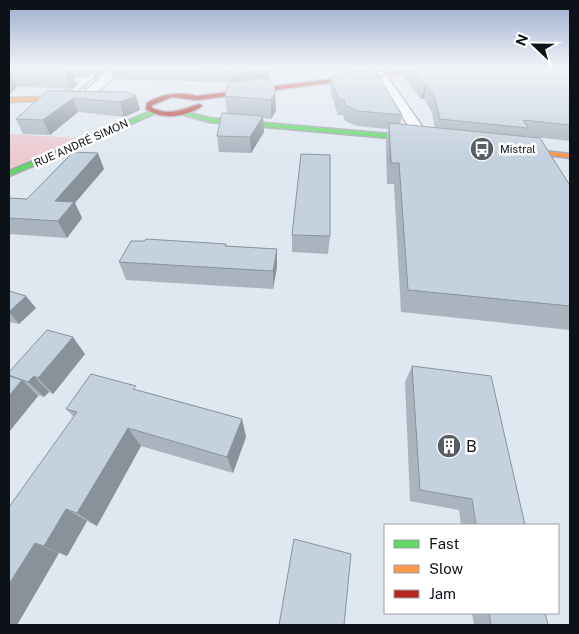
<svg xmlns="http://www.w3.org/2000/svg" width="579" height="634" font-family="'Public Sans',sans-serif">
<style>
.green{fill:#eccad1}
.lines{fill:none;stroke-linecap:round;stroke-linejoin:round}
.lane-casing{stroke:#a4aab1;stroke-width:3}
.street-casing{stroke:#a4aab1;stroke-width:3}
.fast-casing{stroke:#a4aab1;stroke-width:3}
.slow-casing{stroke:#a4aab1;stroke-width:3}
.jam-casing{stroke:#a4aab1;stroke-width:3}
.lane{fill:#fafbfd;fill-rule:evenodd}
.street{fill:#fafbfd;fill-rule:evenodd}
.fast{fill:#63d668;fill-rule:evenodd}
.slow{fill:#ff974d;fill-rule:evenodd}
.jam{fill:#b3261e;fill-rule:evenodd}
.wall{fill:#a9b4bf}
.shaded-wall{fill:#89929b}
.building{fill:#c4d1de;stroke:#89929b}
.labels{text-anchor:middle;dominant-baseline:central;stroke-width:5;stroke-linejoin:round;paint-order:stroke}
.far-street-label{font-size:11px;fill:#0d1218;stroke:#fff}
.far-poi-label{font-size:11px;fill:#0d1218;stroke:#fff;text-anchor:start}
.near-poi-label{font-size:16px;fill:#0d1218;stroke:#fff;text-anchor:start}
</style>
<rect width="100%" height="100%" fill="#dfe7f0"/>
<!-- green -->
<polygon class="green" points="9,134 79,138 9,169"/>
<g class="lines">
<!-- lane casing -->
<g class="lane-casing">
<polygon id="lane" points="100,68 105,68 77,91 72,90 81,82 58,80 61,78 85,79"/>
</g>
<!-- street casing -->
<g class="street-casing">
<g id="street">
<polygon points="112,68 123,68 95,94 91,100 83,100 81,98 86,90"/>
<polygon points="380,71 384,72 431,139 429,142 419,142 417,139 375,74"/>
</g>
</g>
<!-- fast casing -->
<g class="fast-casing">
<g id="fast">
<polygon points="154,110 157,112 156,113 9,176 9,171"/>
<polygon points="183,111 209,118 424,137 427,139 424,141 209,122 181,114 180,113"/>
</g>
</g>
<!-- slow casing -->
<g class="slow-casing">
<g id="slow">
<polygon points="431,68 444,68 357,80 354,78"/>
<polygon points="75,96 77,99 9,102 9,98"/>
<polygon points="512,147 570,154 570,158 510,150 509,149"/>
</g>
</g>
<!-- jam casing -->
<g class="jam-casing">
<path id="jam" d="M357 76 359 79 197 100 172 97 152 105V108C169 116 182 110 199 104L202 106C187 117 162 120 146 109L147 103C163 93 179 92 197 96Z"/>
</g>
<!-- lane -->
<use href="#lane" class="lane"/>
<!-- street -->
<use href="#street" class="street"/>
<!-- fast -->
<use href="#fast" class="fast"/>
<!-- slow -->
<use href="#slow" class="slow"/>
<!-- jam -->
<use href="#jam" class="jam"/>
</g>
<!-- wall -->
<g class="wall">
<polygon points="9,68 109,68 96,79 94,79 92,72 84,77 74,77 76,84 71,89 72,91 136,96 140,110 124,117 78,112 50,135 23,134 16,119 65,91 64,88 17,87 9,95"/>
<polygon points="110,68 271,68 269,81 276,111 271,119 263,118 264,132 251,153 219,152 217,136 227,113 225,96 228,82 113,79"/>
<polygon points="407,68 570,68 570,141 525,136 525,137 569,184 570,184 570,330 401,312 394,184 387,184 386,142 388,129 357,126 345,121 343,115 338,115 330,91 331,77 402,115 400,124 435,128 432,113 424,99 421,99 405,78"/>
<polygon points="104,169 75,203 82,218 67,238 9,234 9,198 27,199"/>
<polygon points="292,235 330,236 328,254 292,252"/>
<polygon points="226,244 227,246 277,249 277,267 273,289 126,280 119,262"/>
<polygon points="9,291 36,308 19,324 9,322"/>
<polygon points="85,354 53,394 49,392 44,397 37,395 38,396 9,432 9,372"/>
<polygon points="412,366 525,525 461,525 459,510 410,501 405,382"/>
<polygon points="138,390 242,419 246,437 233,473 141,446 97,526 87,521 67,556 59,553 17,625 9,625 74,417 66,409"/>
<polygon points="472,613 545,613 548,625 474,625"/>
</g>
<!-- shaded-wall -->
<g class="shaded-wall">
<polygon points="9,68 23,68 11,73 17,87 9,95"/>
<polygon points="81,68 91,68 92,72 84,77"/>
<polygon points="92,68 109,68 96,79"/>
<polygon points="268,68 271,68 268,84 231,88 230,74"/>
<polygon points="71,70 76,84 71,89 65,75"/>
<polygon points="425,85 427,85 424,99 421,99"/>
<polygon points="275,88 276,111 271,119 271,100"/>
<polygon points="136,96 140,110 124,117 120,102"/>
<polygon points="73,98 78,112 50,135 43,120"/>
<polygon points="263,116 264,132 251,153 250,137"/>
<polygon points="98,153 104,169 75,203 82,218 67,238 58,221 55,201"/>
<polygon points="277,249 277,267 273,289 273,271"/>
<polygon points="26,296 36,308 19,324 9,312"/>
<polygon points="73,337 85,354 53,394 38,378"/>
<polygon points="34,376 49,392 44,397 28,382"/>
<polygon points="22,380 38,396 9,432 9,396"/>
<polygon points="242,419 246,437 233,473 227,457"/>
<polygon points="128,428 141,446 97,526 77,513"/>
<polygon points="66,509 87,521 67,556 44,546"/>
<polygon points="35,543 59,553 17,625 9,625 9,584"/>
</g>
<!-- building -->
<g class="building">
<polygon points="11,68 44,68 71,70 65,75 67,78 60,79 64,74 11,73 9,75 9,69"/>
<polygon points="196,68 268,68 268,70 230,74 231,69"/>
<polygon points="409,68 570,68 570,125 523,120 528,128 440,119 435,99 427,85 425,85"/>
<polygon points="374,69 402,115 359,111 346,106 344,100 339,100 331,77 342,73"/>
<polygon points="266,78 275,88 275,93 271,100 225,96 228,82"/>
<polygon points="47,91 127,92 136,96 120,102 73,98 43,120 16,119"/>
<polygon points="222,113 263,116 250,137 217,136"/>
<polygon points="389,123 540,138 569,184 570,184 570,306 408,290 399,163 391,163"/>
<polygon points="73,152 98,153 55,201 74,202 58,221 9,218 9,198 27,199"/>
<polygon points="301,154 330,155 330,236 292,235"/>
<polygon points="146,239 226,244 225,246 277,249 273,271 119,262 131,241 144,241"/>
<polygon points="9,291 26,296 9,312"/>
<polygon points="47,330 73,337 38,378 34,376 28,382 9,375 9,372"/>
<polygon points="412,366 491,376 525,525 476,525 472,499 420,490"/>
<polygon points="91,374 136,386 133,389 242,419 227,457 128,428 77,513 66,509 44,546 35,543 9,584 9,507 77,412 66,409"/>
<polygon points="9,376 22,380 9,396"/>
<polygon points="294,539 351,554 344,625 279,625"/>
<polygon points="489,613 545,613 548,625 491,625"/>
</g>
<!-- sky -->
<linearGradient id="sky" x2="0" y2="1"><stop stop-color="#9baacc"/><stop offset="0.43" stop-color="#f1f4f8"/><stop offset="1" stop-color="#f1f4f8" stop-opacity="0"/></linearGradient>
<rect width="579" height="157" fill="url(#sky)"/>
<!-- icons -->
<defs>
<g id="bus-disc" transform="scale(1.25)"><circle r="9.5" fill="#565d64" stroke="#fff"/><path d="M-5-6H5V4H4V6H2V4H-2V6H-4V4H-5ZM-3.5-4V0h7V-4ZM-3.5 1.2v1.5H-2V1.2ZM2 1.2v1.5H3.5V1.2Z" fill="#fff"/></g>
<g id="building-disc" transform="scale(1.25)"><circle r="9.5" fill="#565d64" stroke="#fff"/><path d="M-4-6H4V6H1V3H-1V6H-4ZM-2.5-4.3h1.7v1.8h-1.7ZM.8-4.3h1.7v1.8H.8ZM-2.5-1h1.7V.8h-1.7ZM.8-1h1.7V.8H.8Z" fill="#fff"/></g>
</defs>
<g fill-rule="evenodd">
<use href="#bus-disc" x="482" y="149"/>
<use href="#building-disc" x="449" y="446"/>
</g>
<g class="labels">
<!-- far-street labels -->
<g class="far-street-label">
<text transform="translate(81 143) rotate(-24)">RUE ANDRÉ SIMON</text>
</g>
<!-- far-poi labels -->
<g class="far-poi-label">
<text x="500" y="149">Mistral</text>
</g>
<!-- near-poi labels -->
<g class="near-poi-label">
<text x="466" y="446">B</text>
</g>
</g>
<!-- border -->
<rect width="579" height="634" fill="none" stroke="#0d1218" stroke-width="20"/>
<!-- legend -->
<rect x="384" y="524" width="175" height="90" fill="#ffffff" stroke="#9ea0a3"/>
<rect x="394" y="540" width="25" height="8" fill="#63d668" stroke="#9ea0a3"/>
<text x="429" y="549" font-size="15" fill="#0d1218">Fast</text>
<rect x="394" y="565" width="25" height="8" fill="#ff974d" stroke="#9ea0a3"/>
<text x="429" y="574" font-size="15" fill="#0d1218">Slow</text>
<rect x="394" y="590" width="25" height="8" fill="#b3261e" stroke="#9ea0a3"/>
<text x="429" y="599" font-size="15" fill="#0d1218">Jam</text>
<!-- north arrow -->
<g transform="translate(534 45) rotate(292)" stroke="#ffffff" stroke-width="4" paint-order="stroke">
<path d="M0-4L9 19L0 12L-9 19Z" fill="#0d1218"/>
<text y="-8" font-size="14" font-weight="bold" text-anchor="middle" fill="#0d1218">N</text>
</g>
</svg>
